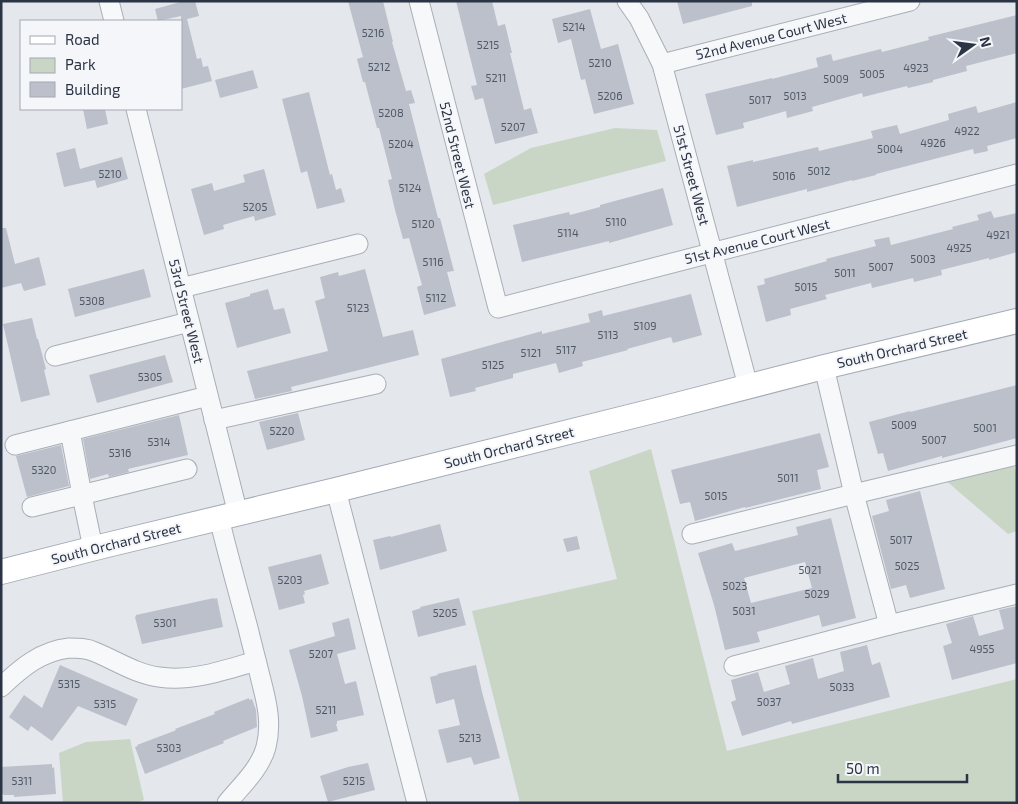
<svg xmlns="http://www.w3.org/2000/svg" width="1018" height="804" font-family="'Exo 2',sans-serif">
<style>
.green{fill:#c9d6c5}
.building{fill:#bbc0ca;fill-rule:evenodd}
.lines{fill:none;stroke-linecap:round;stroke-linejoin:round}
.minor-casing{stroke:#a9aeb7;stroke-width:21}
.major-casing{stroke:#a3abb8;stroke-width:26}
.minor{stroke:#f7f8fa;stroke-width:19}
.major{stroke:#fff;stroke-width:24}
.labels{text-anchor:middle;dominant-baseline:central;stroke-width:4;stroke-linejoin:round;paint-order:stroke}
.number-label{font-size:11px;fill:#4f5766}
.street-label{font-size:14px;fill:#2b3445;stroke:#f4f6f9}
</style>
<rect width="100%" height="100%" fill="#e4e7ec"/>
<!-- green -->
<g class="green">
<polygon points="615,128 657,130 666,161 493,205 484,174 531,148"/>
<polygon points="651,449 727,751 1017,679 1017,803 520,803 472,611 617,579 589,471"/>
<polygon points="1013,461 1017,477 1017,531 1008,534 943,478"/>
<polygon points="130,739 144,800 133,803 63,803 59,753 86,742"/>
</g>
<!-- building -->
<g class="building">
<polygon points="184,1 195,1 199,16 187,19 197,59 201,58 203,67 208,66 212,81 181,89 181,16 158,21 155,9"/>
<polygon points="348,1 383,1 393,42 392,42 406,91 411,90 415,103 409,104 438,218 440,218 454,271 447,272 456,306 424,315 417,287 422,285 409,238 403,239 395,210 388,180 392,179 379,128 377,128 365,82 363,82 357,59 363,57"/>
<polygon points="456,1 492,1 498,26 505,24 512,53 510,53 524,110 531,108 538,133 495,144 483,98 475,100 471,86 477,85"/>
<polygon points="677,1 752,1 752,6 683,24"/>
<polygon points="590,9 601,49 618,44 634,104 594,114 585,79 581,80 571,39 558,43 552,19"/>
<polygon points="1017,15 1017,53 966,66 967,71 933,80 933,82 908,88 907,86 863,97 862,93 812,107 813,111 787,118 786,111 743,123 744,128 716,135 705,94 772,78 772,79 818,67 816,58 831,54 833,61 881,49 882,52 929,40 928,37"/>
<polygon points="253,70 258,88 220,98 215,80"/>
<polygon points="309,92 330,175 332,174 336,190 341,188 345,202 317,209 307,171 301,173 282,99"/>
<polygon points="1017,102 1017,138 987,146 988,151 974,154 973,149 876,174 876,175 852,181 852,180 807,192 807,189 737,207 727,166 753,160 753,162 818,147 819,151 873,138 871,131 897,125 900,134 949,120 948,114 976,106 978,113"/>
<polygon points="83,109 105,109 108,124 87,129"/>
<polygon points="75,148 80,169 122,157 128,179 97,188 95,180 64,187 56,153"/>
<polygon points="264,169 276,215 255,221 254,216 223,225 224,229 204,235 191,189 212,183 214,191 245,182 243,175"/>
<polygon points="663,188 673,225 609,243 609,241 522,262 513,225 569,212 570,215 600,207 600,205"/>
<polygon points="991,211 994,218 1017,213 1017,252 989,260 989,258 941,270 942,275 914,282 913,278 872,288 871,283 825,295 827,299 790,309 791,315 766,322 757,286 765,284 764,279 827,261 826,259 876,246 874,240 889,237 891,245 953,229 952,227 979,220 977,215"/>
<polygon points="1,228 6,228 15,264 39,257 46,285 24,291 21,283 1,288"/>
<polygon points="144,269 151,297 75,317 68,289"/>
<polygon points="365,269 383,337 413,330 419,355 291,387 292,391 255,399 247,371 328,351 315,301 325,298 320,277 338,272 339,276"/>
<polygon points="268,289 274,310 284,308 291,333 237,348 225,303 250,296 250,294"/>
<polygon points="691,294 702,335 673,343 671,337 627,349 628,350 582,362 583,366 559,373 556,363 513,374 513,378 475,388 476,391 450,397 441,359 542,331 542,334 590,322 588,314 602,310 603,316"/>
<polygon points="32,318 37,339 38,339 46,369 44,370 50,395 21,402 3,324"/>
<polygon points="165,355 173,382 97,403 89,375"/>
<polygon points="1017,385 1017,438 942,458 942,456 888,471 883,453 878,454 869,422 910,411 910,412"/>
<polygon points="298,413 305,440 267,450 259,422"/>
<polygon points="179,415 188,455 128,469 129,472 109,477 108,474 90,479 83,439"/>
<polygon points="820,433 829,467 817,470 821,489 745,508 745,507 695,521 690,502 680,504 671,470"/>
<polygon points="61,445 69,486 27,497 16,456"/>
<polygon points="920,491 945,589 910,598 906,585 891,589 872,516 889,511 886,500"/>
<path d="M831 518 856 618 822 627 819 615 757 632 760 642 725 650 714 605 698 553 732 543 735 551 798 535 796 527ZM805 562 812 588 751 603 744 578Z"/>
<polygon points="440,524 447,551 380,570 373,540 390,536 391,537"/>
<polygon points="577,536 580,549 567,552 563,539"/>
<polygon points="321,554 329,584 304,591 305,594 303,595 305,603 279,610 268,567"/>
<polygon points="214,598 214,599 217,598 223,627 142,644 135,617 136,616 136,615"/>
<polygon points="459,598 466,625 418,637 412,611 421,608 420,607"/>
<polygon points="1017,606 1017,663 952,680 943,646 952,643 946,624 973,616 979,636 1004,629 999,610"/>
<polygon points="349,618 356,649 337,654 345,684 356,681 364,715 337,721 337,724 336,724 338,731 311,738 302,696 289,650 335,636 332,623"/>
<polygon points="867,645 872,665 880,662 890,697 792,724 791,721 742,736 731,702 736,700 731,680 758,672 764,692 790,684 785,666 813,658 818,679 844,671 840,652"/>
<polygon points="60,665 138,699 126,726 78,706 52,741 31,726 28,731 9,717 24,695 42,708"/>
<polygon points="476,665 482,692 500,758 474,765 471,757 447,763 438,730 460,725 454,699 436,704 430,677 438,675 437,674"/>
<polygon points="249,698 249,700 252,699 256,710 257,727 223,741 224,743 145,774 135,747 138,746 137,745 174,731 176,730 175,729 215,714 214,712"/>
<polygon points="368,763 375,790 328,802 320,776 348,767"/>
<polygon points="52,764 52,768 54,767 56,794 14,797 14,795 4,795 3,794 1,794 1,767"/>
</g>
<g class="lines">
<!-- minor casing -->
<g class="minor-casing">
<g id="minor">
<polyline points="109,1 114,21"/>
<polyline points="419,1 498,308 1017,174"/>
<polyline points="627,1 639,18 662,64 748,386"/>
<polyline points="662,64 910,1"/>
<polyline points="136,109 238,514"/>
<polyline points="181,288 358,244"/>
<polyline points="55,356 189,322"/>
<polyline points="824,367 854,494 889,625"/>
<polyline points="214,420 376,384"/>
<polyline points="15,445 70,431"/>
<polyline points="336,490 417,803"/>
<polyline points="32,507 187,469"/>
<path d="M219 518C228 555 238 591 248 628 252 645 257 663 261 680 267 703 272 724 266 747 260 769 241 786 227 803"/>
<polyline points="692,534 854,494 1017,455"/>
<polyline points="93,548 84,505 70,431 208,396"/>
<polyline points="734,666 889,625 1017,594"/>
<path d="M1 687C21 668 41 651 69 648 78 648 87 648 95 652 117 661 136 674 159 677 192 682 225 670 256 661"/>
</g>
</g>
<!-- major casing -->
<g class="major-casing">
<polyline id="major" points="1,572 103,546 336,490 661,409 824,367 1017,321"/>
</g>
<!-- minor -->
<use href="#minor" class="minor"/>
<!-- major -->
<use href="#major" class="major"/>
</g>
<g class="labels">
<!-- number labels -->
<g class="number-label">
<text x="574" y="26">5214</text>
<text x="373" y="32">5216</text>
<text x="488" y="44">5215</text>
<text x="600" y="62">5210</text>
<text x="379" y="66">5212</text>
<text x="916" y="67">4923</text>
<text x="872" y="73">5005</text>
<text x="496" y="77">5211</text>
<text x="836" y="78">5009</text>
<text x="610" y="95">5206</text>
<text x="795" y="95">5013</text>
<text x="760" y="99">5017</text>
<text x="391" y="112">5208</text>
<text x="513" y="126">5207</text>
<text x="967" y="130">4922</text>
<text x="933" y="142">4926</text>
<text x="401" y="143">5204</text>
<text x="890" y="148">5004</text>
<text x="819" y="170">5012</text>
<text x="110" y="173">5210</text>
<text x="784" y="175">5016</text>
<text x="410" y="187">5124</text>
<text x="255" y="206">5205</text>
<text x="616" y="221">5110</text>
<text x="423" y="223">5120</text>
<text x="568" y="232">5114</text>
<text x="998" y="234">4921</text>
<text x="959" y="247">4925</text>
<text x="923" y="258">5003</text>
<text x="433" y="261">5116</text>
<text x="881" y="266">5007</text>
<text x="845" y="272">5011</text>
<text x="806" y="286">5015</text>
<text x="436" y="297">5112</text>
<text x="92" y="300">5308</text>
<text x="358" y="307">5123</text>
<text x="645" y="325">5109</text>
<text x="608" y="334">5113</text>
<text x="566" y="349">5117</text>
<text x="531" y="352">5121</text>
<text x="493" y="364">5125</text>
<text x="150" y="376">5305</text>
<text x="904" y="424">5009</text>
<text x="985" y="427">5001</text>
<text x="282" y="430">5220</text>
<text x="934" y="439">5007</text>
<text x="159" y="441">5314</text>
<text x="120" y="452">5316</text>
<text x="44" y="469">5320</text>
<text x="788" y="477">5011</text>
<text x="716" y="495">5015</text>
<text x="901" y="539">5017</text>
<text x="907" y="565">5025</text>
<text x="810" y="569">5021</text>
<text x="290" y="579">5203</text>
<text x="735" y="585">5023</text>
<text x="817" y="593">5029</text>
<text x="744" y="610">5031</text>
<text x="445" y="612">5205</text>
<text x="165" y="622">5301</text>
<text x="982" y="648">4955</text>
<text x="321" y="653">5207</text>
<text x="69" y="683">5315</text>
<text x="842" y="686">5033</text>
<text x="769" y="701">5037</text>
<text x="105" y="703">5315</text>
<text x="326" y="709">5211</text>
<text x="470" y="737">5213</text>
<text x="169" y="747">5303</text>
<text x="22" y="780">5311</text>
<text x="354" y="780">5215</text>
</g>
<!-- street labels -->
<g class="street-label">
<text transform="translate(771 36) rotate(-14)">52nd Avenue Court West</text>
<text transform="translate(458 155) rotate(76)">52nd Street West</text>
<text transform="translate(692 175) rotate(75)">51st Street West</text>
<text transform="translate(757 241) rotate(-14)">51st Avenue Court West</text>
<text transform="translate(187 311) rotate(76)">53rd Street West</text>
<text transform="translate(902 348) rotate(-13)">South Orchard Street</text>
<text transform="translate(509 447) rotate(-14)">South Orchard Street</text>
<text transform="translate(116 543) rotate(-14)">South Orchard Street</text>
</g>
</g>
<!-- border -->
<rect width="1018" height="804" fill="none" stroke="#2b3445" stroke-width="5"/>
<!-- legend -->
<rect x="20" y="20" width="162" height="90" fill="#f4f6f9" stroke="#a4a8b1"/>
<rect x="30" y="36" width="25" height="8" fill="#ffffff" stroke="#a4a8b1"/>
<text x="65" y="45" font-size="15" fill="#2b3445">Road</text>
<rect x="30" y="58" width="25" height="15" fill="#c9d6c5" stroke="#a4a8b1"/>
<text x="65" y="70" font-size="15" fill="#2b3445">Park</text>
<rect x="30" y="82" width="25" height="15" fill="#bbc0ca" stroke="#a4a8b1"/>
<text x="65" y="95" font-size="15" fill="#2b3445">Building</text>
<!-- north arrow -->
<g transform="translate(973 45) rotate(76)" stroke="#f4f6f9" stroke-width="4" paint-order="stroke">
<path d="M0-4L9 19L0 12L-9 19Z" fill="#2b3445"/>
<text y="-8" font-size="14" font-weight="bold" text-anchor="middle" fill="#2b3445">N</text>
</g>
<!-- scale -->
<path d="M838 774v8h129v-8" fill="none" stroke="#2b3445" stroke-width="2.5"/>
<text x="846" y="774" font-size="15" fill="#2b3445" stroke="#f4f6f9" stroke-width="4" paint-order="stroke">50 m</text>
</svg>
